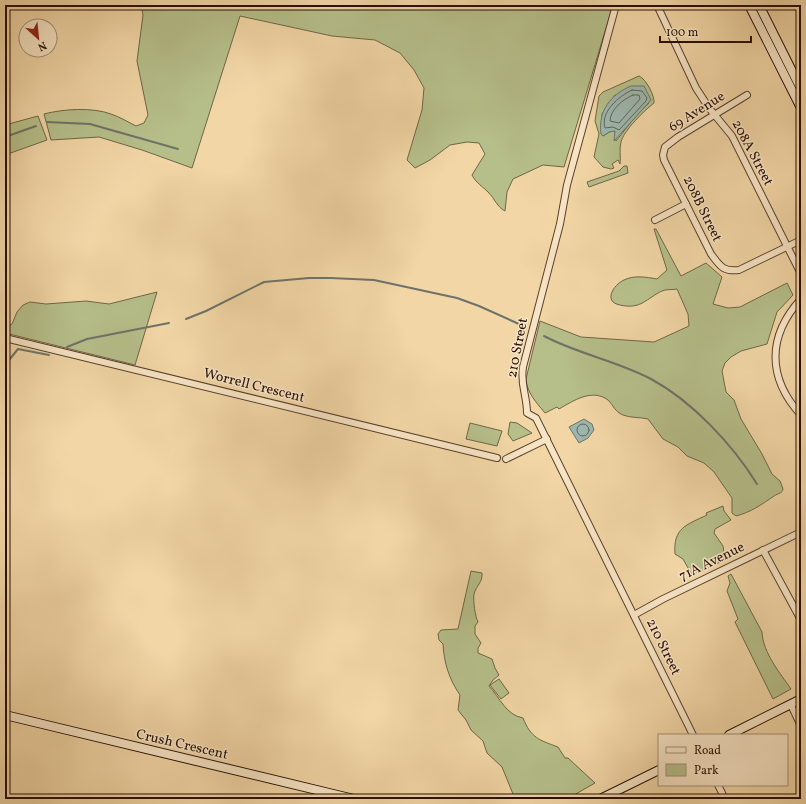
<svg xmlns="http://www.w3.org/2000/svg" width="806" height="804" font-family="Vollkorn,serif">
<style>
.green{fill:#b6bf8a;stroke:#6f6646;fill-rule:evenodd}
.water{fill:#9cb7ae;stroke:#6e7369}
.lines{fill:none;stroke-linecap:round;stroke-linejoin:round}
.shore{stroke:#626258;stroke-width:1}
.stream{stroke:#6e7369;stroke-width:2}
.minor-casing{stroke:#5a402b;stroke-width:8}
.secondary-casing{stroke:#280e02;stroke-width:10}
.minor{stroke:#f7e4c5;stroke-width:6}
.secondary{stroke:#f7e4c5;stroke-width:8}
.labels{text-anchor:middle;dominant-baseline:central;stroke-width:3;stroke-linejoin:round;paint-order:stroke}
.street-label{font-size:14px;fill:#280e02;stroke:#f7e4c5}
</style>
<rect width="100%" height="100%" fill="#f2d6a6"/>
<filter id="stains"><feTurbulence type="fractalNoise" baseFrequency=".005" numOctaves="4"/><feColorMatrix values="0 0 0 0 .2 0 0 0 0 .09 0 0 0 0 .02 0 0 0 .5 -.17"/></filter>
<radialGradient id="worn" r=".72"><stop offset=".6" stop-color="#630" stop-opacity="0"/><stop offset="1" stop-color="#630" stop-opacity=".3"/></radialGradient>
<!-- green -->
<g class="green">
<path d="M141 5H613L564 167 543 165 513 179 507 192 505 211C497 207 495 199 488 192 482 186 476 183 472 175L485 154 479 143 467 142 450 145 430 160 415 168 407 160 422 110 424 88 414 70 400 53 375 40 332 36 240 16 192 168 142 150 99 137 51 140 44 114C63 109 92 107 111 114 120 117 128 122 136 126L144 123 148 115 137 61 143 15Z"/>
<path d="M639 76C646 79 655 96 654 103 645 110 624 130 621 142 619 148 621 157 620 164L618 160 612 164 614 168 611 169 603 167 594 157 599 134 595 121 599 96 603 92ZM615 95 649 103 635 117 616 141 615 131 613 130 603 136 602 114Z"/>
<polygon points="38,116 47,140 5,155 5,125"/>
<polygon points="624,166 627,166 628,173 589,187 587,182 619,171"/>
<path d="M654 229H656L681 276 706 263 722 277 713 304 728 308 740 307 787 283 793 295 777 312 767 344 741 351 731 357 725 363 722 371 726 392 734 400 741 419 762 454 772 474 780 481 783 489C782 494 778 493 774 496 761 505 751 512 736 516L732 513V498L714 472 704 463 687 456 678 447 663 439 648 419C640 417 630 418 623 415 614 411 614 406 608 400 592 388 573 401 559 409L557 407 545 413C536 402 527 393 526 379L540 321 581 337 654 342 689 326 688 314 677 289C672 290 666 289 662 291 647 298 641 310 620 305 603 302 613 285 624 280 634 275 646 277 657 279L667 270Z"/>
<polygon points="157,292 135,365 5,333 5,328 12,324 17,312 23,305 30,302 46,304 86,301 109,304"/>
<polygon points="510,422 517,423 532,433 513,441 508,434"/>
<polygon points="470,423 502,431 497,446 466,439"/>
<path d="M723 506 724 511 731 520 715 529 714 533 723 546 725 560 692 575 683 559 675 554C673 528 686 525 707 515L706 513Z"/>
<path d="M471 571 482 573C483 582 476 586 474 594 473 601 475 616 478 622L475 626V634L481 643 478 648V653L492 659 495 668 499 675 493 680 489 686C500 698 506 715 523 718 531 738 539 740 558 747L565 758H568L595 783 574 795 573 799H515L502 767 487 753 483 741 471 730 466 720 458 710 460 695C449 679 444 663 443 644L439 640 438 634 441 630 458 629Z"/>
<path d="M731 574 762 632C763 653 780 673 791 689L773 699 735 622 738 619 727 591 730 583 728 576Z"/>
<polygon points="499,679 509,693 501,699 490,685"/>
</g>
<!-- water -->
<g class="water">
<path d="M631 86H644L651 100 614 141 615 131 609 132 603 136 601 134C598 111 610 95 631 86Z"/>
<polygon points="584,419 592,424 594,430 588,438 579,443 569,427"/>
</g>
<g class="lines">
<!-- shore -->
<g class="shore">
<path d="M632 90 642 91 647 98 646 101 619 130 613 127 605 128C600 112 619 96 632 90Z"/>
<path d="M633 95H639L640 99 619 123 610 121C610 110 623 99 633 95Z"/>
<circle cx="583" cy="430" r="6"/>
</g>
<!-- stream -->
<g class="stream">
<polyline points="47,122 90,124 178,149"/>
<polyline points="5,137 36,126"/>
<polyline points="186,319 206,311 264,282 309,278 331,278 374,280 457,298 479,306 519,324"/>
<path d="M544 336C578 354 617 361 651 379 692 401 733 445 757 484"/>
<polyline points="67,347 87,339 169,323"/>
<polyline points="5,365 18,349 49,355"/>
</g>
<!-- minor casing -->
<g class="minor-casing">
<g id="minor">
<path d="M616 5 567 185 560 224 523 367C520 385 527 395 527 413L536 418 693 735"/>
<polyline points="657,5 696,88 709,108 732,136 801,274"/>
<path d="M747 95 678 137 665 147 663 155 664 160 711 254C720 266 723 272 739 270L801 240"/>
<polyline points="655,220 686,204"/>
<path d="M801 299C767 336 767 378 801 415"/>
<polyline points="5,338 497,458"/>
<polyline points="506,459 547,439"/>
<polyline points="763,550 801,620"/>
<polyline points="634,615 663,599 801,532"/>
<polyline points="791,705 801,726"/>
<polyline points="718,785 725,799"/>
</g>
</g>
<!-- secondary casing -->
<g class="secondary-casing">
<g id="secondary">
<polyline points="749,5 801,108"/>
<polyline points="759,5 801,89"/>
<polyline points="5,715 354,799"/>
<polyline points="729,735 801,699"/>
<polyline points="600,799 659,770"/>
</g>
</g>
<!-- minor -->
<use href="#minor" class="minor"/>
<!-- secondary -->
<use href="#secondary" class="secondary"/>
</g>
<g class="labels">
<!-- street labels -->
<g class="street-label">
<text transform="translate(697 112) rotate(-32)">69 Avenue</text>
<text transform="translate(752 153) rotate(62)">208A Street</text>
<text transform="translate(702 209) rotate(64)">208B Street</text>
<text transform="translate(518 348) rotate(-79)">210 Street</text>
<text transform="translate(254 386) rotate(14)">Worrell Crescent</text>
<text transform="translate(712 562) rotate(-26)">71A Avenue</text>
<text transform="translate(663 647) rotate(64)">210 Street</text>
<text transform="translate(182 745) rotate(13)">Crush Crescent</text>
</g>
</g>
<!-- margin -->
<rect width="806" height="804" fill="none" stroke="#f2d6a6" stroke-width="20"/>
<rect x="6" y="6" width="794" height="792" fill="none" stroke="#280e02" stroke-width="2"/>
<rect x="10" y="10" width="786" height="784" fill="none" stroke="#280e02"/>
<!-- legend -->
<rect x="658" y="734" width="130" height="52" fill="#f7e4c5" stroke="#a48e77"/>
<rect x="666" y="747" width="20" height="6" fill="#f7e4c5" stroke="#a48e77"/>
<text x="694" y="754" font-size="12" fill="#280e02">Road</text>
<rect x="666" y="764" width="20" height="12" fill="#b6bf8a" stroke="#a48e77"/>
<text x="694" y="774" font-size="12" fill="#280e02">Park</text>
<!-- north arrow -->
<g transform="translate(38 38) rotate(153)"><circle r="19" fill="#f7e4c5" stroke="#a48e77"/>
<path d="M0-3L7 15L0 10L-7 15Z" fill="#8f2418"/>
<text y="-6" font-size="11" font-weight="bold" text-anchor="middle" fill="#280e02">N</text>
</g>
<!-- scale -->
<path d="M660 36v6h91v-6" fill="none" stroke="#280e02" stroke-width="2"/>
<text x="666" y="36" font-size="12" fill="#280e02" stroke="#f7e4c5" stroke-width="3" paint-order="stroke">100 m</text>
<rect width="100%" height="100%" filter="url(#stains)"/>
<rect width="100%" height="100%" fill="url(#worn)"/>
</svg>
